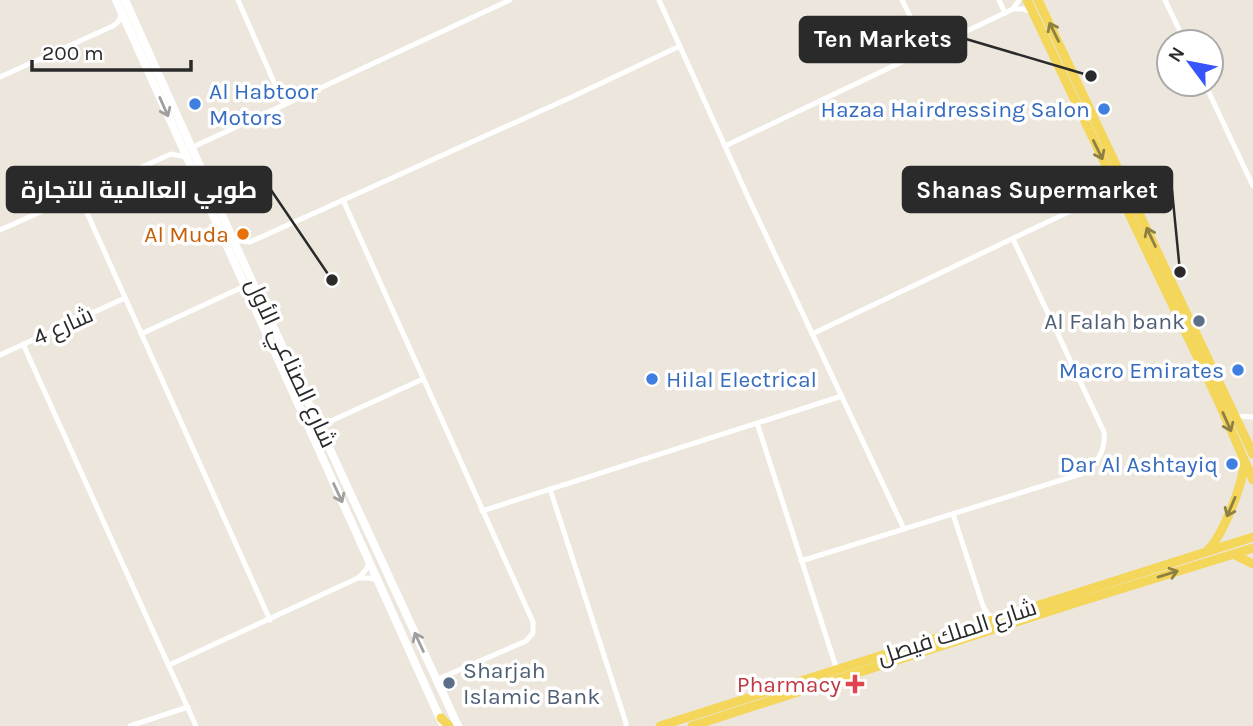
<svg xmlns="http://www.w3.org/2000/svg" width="1253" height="726" font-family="Karla,Cairo,sans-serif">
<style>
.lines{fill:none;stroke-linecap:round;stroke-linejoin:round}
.street{stroke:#fff;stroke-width:5}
.secondary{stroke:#fff;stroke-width:8}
.primary{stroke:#f3d65a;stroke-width:9}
.oneway{stroke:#8e8042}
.oneway2{stroke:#9f9f9f}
.shop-dot{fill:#3f7fe0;stroke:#fff;stroke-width:2.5}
.food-dot{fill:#e8710a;stroke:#fff;stroke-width:2.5}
.service-dot{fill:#5c6f8a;stroke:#fff;stroke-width:2.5}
.health-dot{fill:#e0444e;stroke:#fff;stroke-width:2.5}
.labels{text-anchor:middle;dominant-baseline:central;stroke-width:7;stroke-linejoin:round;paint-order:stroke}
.shop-label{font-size:23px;fill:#366cbe;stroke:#fff;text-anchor:end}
.food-label{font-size:23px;fill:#c56008;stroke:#fff;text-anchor:end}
.service-label{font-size:23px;fill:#4e5e75;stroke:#fff;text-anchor:end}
.street-label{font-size:23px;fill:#2a2a2a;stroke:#fff}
.health-label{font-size:23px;fill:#be3a42;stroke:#fff;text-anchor:end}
.leader{fill:none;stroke:#2a2a2a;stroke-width:2.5}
.callout-dot{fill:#2a2a2a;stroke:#fff;stroke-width:2.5}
.callout{fill:#2a2a2a;stroke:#2a2a2a;stroke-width:2.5}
.callout-label{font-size:24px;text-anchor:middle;font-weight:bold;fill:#fff}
</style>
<rect width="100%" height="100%" fill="#ece6dc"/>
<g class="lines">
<!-- street -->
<g class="street">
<polyline points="238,0 284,105"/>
<polyline points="659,0 747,195 904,529"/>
<polyline points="902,0 927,50"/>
<polyline points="999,0 1005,13"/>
<polyline points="1165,0 1185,42"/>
<polyline points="1013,9 1019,0"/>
<polyline points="0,77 113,26 118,22 122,13"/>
<polyline points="1205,84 1253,186"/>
<polyline points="725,146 1013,9 1023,9 1030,11"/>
<polyline points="193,147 510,0"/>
<polyline points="79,195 270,620"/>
<polyline points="343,200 533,622 533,633 526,641 436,680"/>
<polyline points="0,230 171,154 186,157"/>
<polyline points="234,240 250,242 574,96 680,46"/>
<polyline points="141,334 245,286"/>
<polyline points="812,334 1117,189"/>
<polyline points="23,344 196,726"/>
<polyline points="0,355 125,298"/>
<polyline points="1236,416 1253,417"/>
<polyline points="757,423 837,670"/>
<polyline points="320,426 423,379"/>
<polyline points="550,489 626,723 626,726"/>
<polyline points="482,511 842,396"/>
<polyline points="953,514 983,606 988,614 995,619"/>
<path d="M801 561 1081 474C1097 467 1106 449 1104 432L1013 239"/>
<polyline points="358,578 370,578 377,580"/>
<polyline points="169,665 358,578 365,571 369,563"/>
<polyline points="130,726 188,707"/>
</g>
<!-- secondary -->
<g class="secondary">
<polyline points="116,0 442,723"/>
<polyline points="125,0 241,257 458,726"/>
</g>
<!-- primary -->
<g class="primary">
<polyline points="1027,0 1216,396 1253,480"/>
<polyline points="1038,0 1253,454"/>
<path d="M1208 550C1223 535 1244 482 1244 462"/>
<polyline points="1233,554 1253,564"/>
<polyline points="441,718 449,726"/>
<polyline points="660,726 1253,537"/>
<polyline points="692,726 1072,604 1253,548"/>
</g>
</g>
<!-- one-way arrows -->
<defs><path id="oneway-shaft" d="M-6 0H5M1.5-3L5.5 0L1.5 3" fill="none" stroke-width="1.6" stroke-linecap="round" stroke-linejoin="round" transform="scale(1.75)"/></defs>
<g class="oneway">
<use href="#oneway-shaft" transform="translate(1054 32) rotate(-116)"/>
<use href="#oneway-shaft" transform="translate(1098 150) rotate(64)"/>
<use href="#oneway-shaft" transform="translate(1151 237) rotate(-115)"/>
<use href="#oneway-shaft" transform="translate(1227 422) rotate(66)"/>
<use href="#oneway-shaft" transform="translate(1231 507) rotate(113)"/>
<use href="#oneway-shaft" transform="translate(1168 574) rotate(-17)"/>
</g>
<g class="oneway2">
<use href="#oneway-shaft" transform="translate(164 107) rotate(66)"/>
<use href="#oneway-shaft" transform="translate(338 493) rotate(65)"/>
<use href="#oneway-shaft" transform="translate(419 642) rotate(-115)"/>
</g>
<!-- markers -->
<g class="shop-dot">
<circle cx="195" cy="104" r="7"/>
<circle cx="1104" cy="109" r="7"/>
<circle cx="1238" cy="370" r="7"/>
<circle cx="652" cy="379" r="7"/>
<circle cx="1232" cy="464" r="7"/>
</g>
<circle class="food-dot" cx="243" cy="234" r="7"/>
<g class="service-dot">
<circle cx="1199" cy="321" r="7"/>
<circle cx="449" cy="683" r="7"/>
</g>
<path class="health-dot" d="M851.5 673.5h7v7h7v7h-7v7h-7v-7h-7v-7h7z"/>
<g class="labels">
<!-- shop labels -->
<g class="shop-label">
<text x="209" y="91" text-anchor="start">Al Habtoor<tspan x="209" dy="26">Motors</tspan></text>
<text x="1090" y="109">Hazaa Hairdressing Salon</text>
<text x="1224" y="370">Macro Emirates</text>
<text x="666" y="379" text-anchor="start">Hilal Electrical</text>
<text x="1218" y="464">Dar Al Ashtayiq</text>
</g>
<!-- food labels -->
<g class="food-label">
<text x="229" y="234">Al Muda</text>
</g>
<!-- service labels -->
<g class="service-label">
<text x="1185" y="321">Al Falah bank</text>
<text x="463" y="670" text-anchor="start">Sharjah<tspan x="463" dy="26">Islamic Bank</tspan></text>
</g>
<!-- street labels -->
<g class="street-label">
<text transform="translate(63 326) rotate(-24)">شارع 4</text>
<text transform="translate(291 363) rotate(65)">شارع الصناعي الأول</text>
<text transform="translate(957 632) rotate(-18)">شارع الملك فيصل</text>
</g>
<!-- health labels -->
<g class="health-label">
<text x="841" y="684">Pharmacy</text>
</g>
</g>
<!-- callouts -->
<path class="leader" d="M1091 76L966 39M332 280L271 190M1180 272L1172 190"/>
<g class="callout-dot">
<circle cx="1091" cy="76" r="7"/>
<circle cx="332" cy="280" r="7"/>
<circle cx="1180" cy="272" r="7"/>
</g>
<g class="callout">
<rect x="800" y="17" width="166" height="45" rx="7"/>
<rect x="7" y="167" width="264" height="45" rx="7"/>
<rect x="903" y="167" width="269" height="45" rx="7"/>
</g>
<g class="callout-label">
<text x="883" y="47">Ten Markets</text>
<text x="139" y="198">طوبي العالمية للتجارة</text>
<text x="1037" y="198">Shanas Supermarket</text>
</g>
<!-- north arrow -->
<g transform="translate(1190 63) rotate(302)"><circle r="33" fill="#ffffff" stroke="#aaaaaa" stroke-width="2"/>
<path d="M0-5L12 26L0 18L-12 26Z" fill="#3854fd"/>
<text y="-10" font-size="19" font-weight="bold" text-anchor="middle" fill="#2a2a2a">N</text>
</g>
<!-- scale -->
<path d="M32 60v10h159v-10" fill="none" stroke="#2a2a2a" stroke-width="3.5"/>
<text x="42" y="60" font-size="21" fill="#2a2a2a" stroke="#ffffff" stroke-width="5" paint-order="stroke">200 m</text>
</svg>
